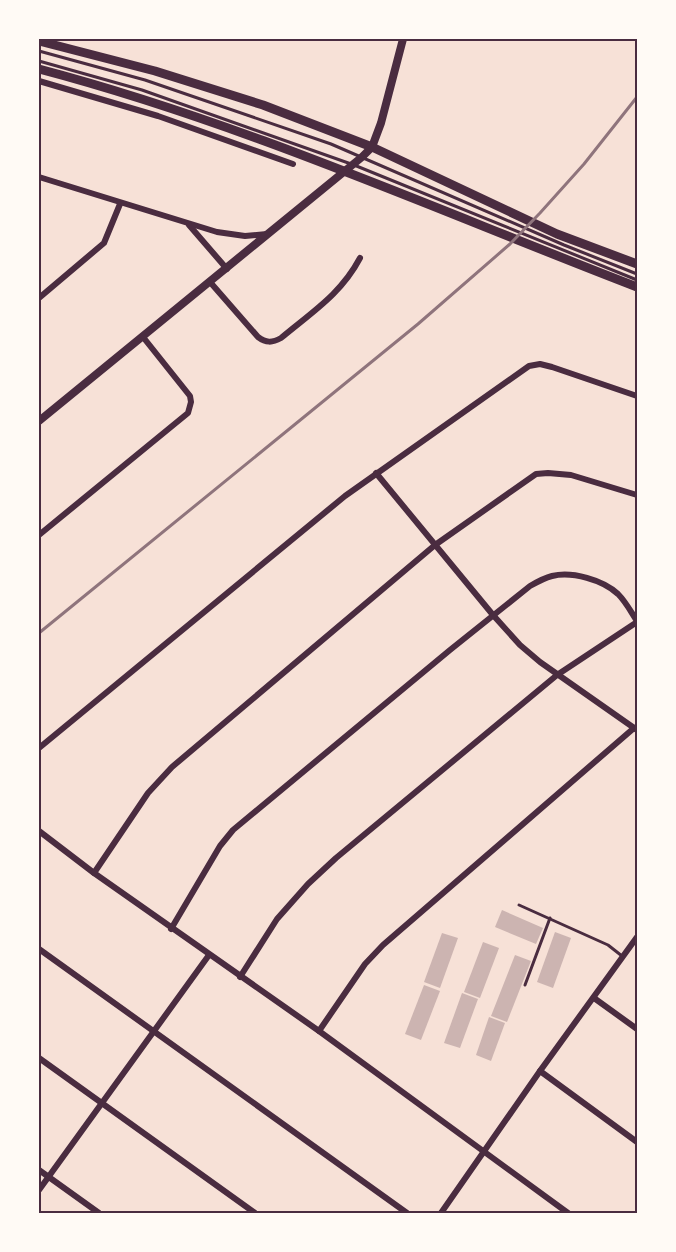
<svg xmlns="http://www.w3.org/2000/svg" width="676" height="1252" font-family="'PT Sans',sans-serif">
<style>
.building{fill:#ccb4b1}
.lines{fill:none;stroke-linecap:round;stroke-linejoin:round}
.service{stroke:#4a2c40;stroke-width:3}
.minor{stroke:#4a2c40;stroke-width:6}
.tertiary{stroke:#4a2c40;stroke-width:8}
.primary{stroke:#4a2c40;stroke-width:9}
.rail{stroke:#8f747c;stroke-width:3}
.neatline{fill:none;stroke:#4a2c40;stroke-width:2}
</style>
<rect width="100%" height="100%" fill="#f7e1d7"/>
<!-- building -->
<g class="building">
<polygon points="502,910 543,928 536,944 495,927"/>
<polygon points="555,932 571,938 553,988 537,982"/>
<polygon points="442,933 458,938 440,988 424,982"/>
<polygon points="483,942 499,948 480,998 464,992"/>
<polygon points="515,955 531,961 507,1022 491,1016"/>
<polygon points="424,985 440,991 421,1040 405,1034"/>
<polygon points="462,993 478,999 460,1048 444,1043"/>
<polygon points="489,1017 505,1023 491,1061 476,1055"/>
</g>
<g class="lines">
<!-- service -->
<g class="service">
<polyline points="39,51 145,80 331,144 564,245 637,274"/>
<polyline points="39,61 142,90 354,165 637,280"/>
<polyline points="519,905 608,945 622,956"/>
<polyline points="525,985 550,918"/>
</g>
<!-- minor -->
<g class="minor">
<polyline points="39,81 158,116 293,164"/>
<polyline points="39,177 217,232 245,236 267,234"/>
<polyline points="189,225 227,269"/>
<path d="M210 282 258 337C266 343 272 343 281 338 312 312 341 294 360 258"/>
<polyline points="39,298 104,243 120,204"/>
<polyline points="376,473 493,615 520,645 540,662 637,730"/>
<polyline points="39,535 188,413 191,402 190,396 143,337"/>
<polyline points="39,748 345,496 529,366 540,364 552,367 637,396"/>
<polyline points="39,831 94,873 319,1031 568,1213"/>
<polyline points="94,873 148,793 172,767 435,545 536,474 548,473 571,475 637,495"/>
<path d="M171 929 220 846 233 830 450 650 530 586C537 582 544 578 552 576 572 571 603 580 618 594 626 602 631 612 637 621"/>
<polyline points="39,949 407,1213"/>
<polyline points="240,977 277,919 308,884 336,858 557,675 637,622"/>
<polyline points="594,998 637,1029"/>
<polyline points="319,1031 365,964 383,945 634,728"/>
<polyline points="39,1058 255,1213"/>
<polyline points="540,1071 637,1142"/>
<polyline points="39,1170 99,1213"/>
<polyline points="39,1190 209,955"/>
<polyline points="441,1213 540,1071 637,937"/>
</g>
<!-- tertiary -->
<polyline class="tertiary" points="39,421 362,157 372,147 381,123 403,39"/>
<!-- primary -->
<g class="primary">
<polyline points="39,41 155,71 263,105 372,147 557,234 637,264"/>
<path d="M39 69C244 123 439 211 637 287"/>
</g>
<!-- rail -->
<polyline class="rail" points="39,633 418,324 510,244 540,213 584,164 637,97"/>
</g>
<!-- border -->
<rect width="676" height="1252" fill="none" stroke="#fffaf5" stroke-width="81"/>
<rect x="40" y="40" width="596" height="1172" class="neatline"/>
</svg>
